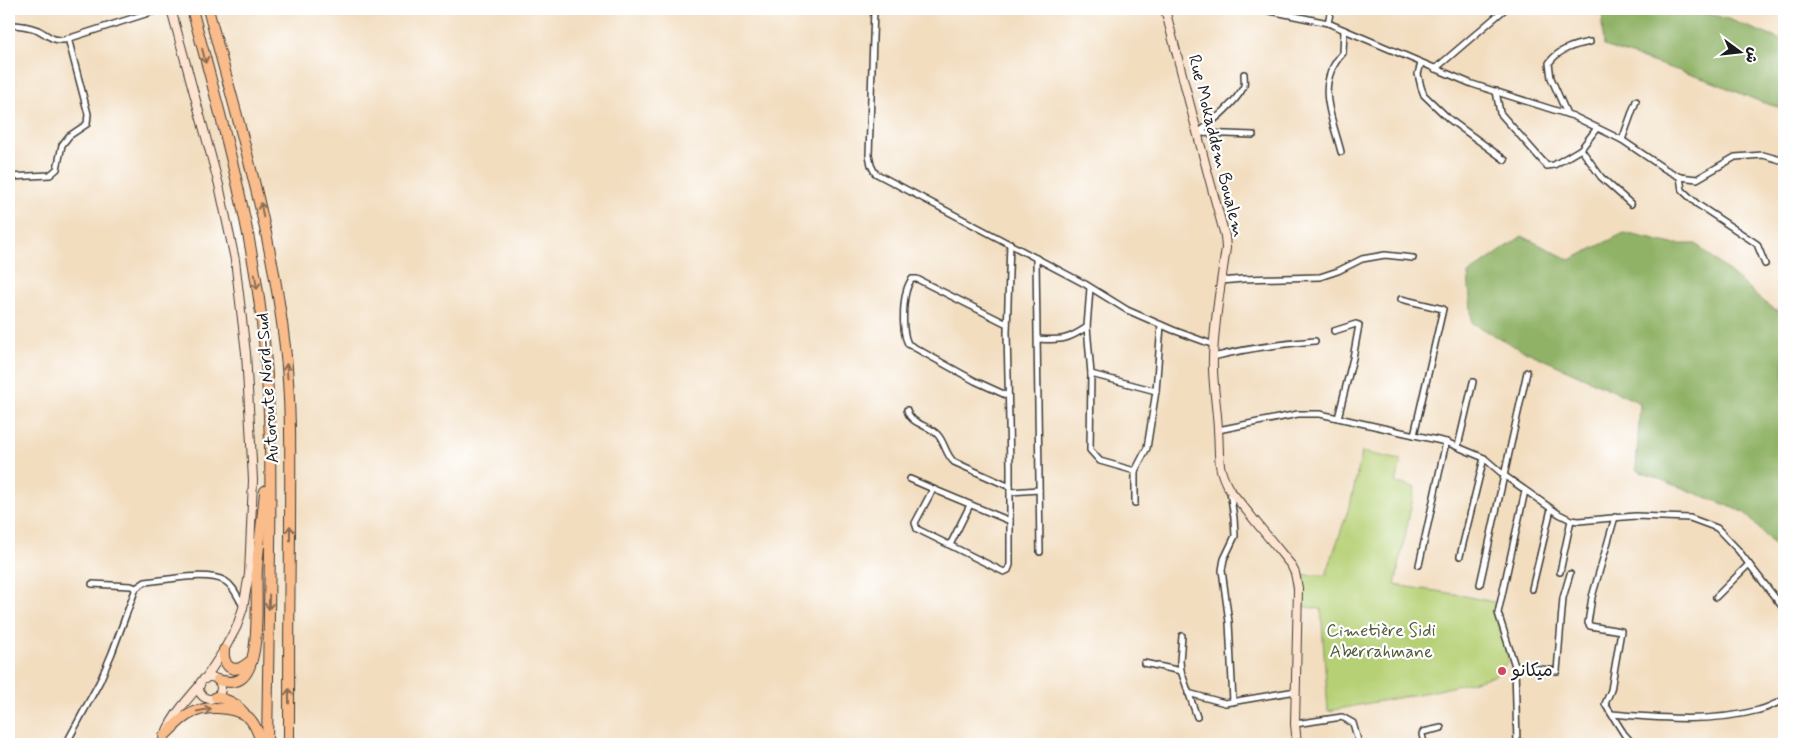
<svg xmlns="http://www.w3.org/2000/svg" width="1793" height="753" font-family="Mynerve,'Playpen Sans Arabic',sans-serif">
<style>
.green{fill:#b6d075;stroke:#697648}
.forest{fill:#90b266;stroke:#566741}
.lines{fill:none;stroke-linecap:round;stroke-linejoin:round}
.street-casing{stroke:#3c3934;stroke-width:8}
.secondary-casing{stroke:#3c3934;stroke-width:10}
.highway-casing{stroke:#3c3934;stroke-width:12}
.street{stroke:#fff;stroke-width:5}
.secondary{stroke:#fde4d0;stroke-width:8}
.highway{stroke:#f9bc8a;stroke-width:10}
.oneway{stroke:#8a6c53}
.poi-dot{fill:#d1495b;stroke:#fff;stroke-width:2}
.labels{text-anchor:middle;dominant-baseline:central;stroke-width:4.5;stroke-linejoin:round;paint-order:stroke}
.street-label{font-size:18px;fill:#1c1c1c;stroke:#fff}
.park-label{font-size:18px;fill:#525b3b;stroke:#fff}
.poi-label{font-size:18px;fill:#1c1c1c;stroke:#fff;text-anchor:start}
</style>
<rect width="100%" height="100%" fill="#fff"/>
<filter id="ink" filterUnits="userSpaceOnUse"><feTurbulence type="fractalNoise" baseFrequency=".02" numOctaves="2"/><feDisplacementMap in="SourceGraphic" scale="10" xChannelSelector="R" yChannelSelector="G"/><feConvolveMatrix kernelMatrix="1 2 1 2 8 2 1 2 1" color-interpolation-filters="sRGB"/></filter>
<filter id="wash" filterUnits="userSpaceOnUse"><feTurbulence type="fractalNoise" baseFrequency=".0096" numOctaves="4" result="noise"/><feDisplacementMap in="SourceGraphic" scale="20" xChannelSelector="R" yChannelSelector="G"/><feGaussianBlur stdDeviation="1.12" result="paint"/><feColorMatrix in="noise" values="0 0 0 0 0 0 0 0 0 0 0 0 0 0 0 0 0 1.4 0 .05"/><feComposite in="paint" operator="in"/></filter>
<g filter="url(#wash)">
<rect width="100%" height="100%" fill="#f2ddbf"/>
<!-- green -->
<polygon class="green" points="1362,452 1401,460 1396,483 1415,487 1395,585 1455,594 1498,603 1496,615 1509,661 1494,676 1439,690 1328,711 1321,609 1300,606 1303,575 1326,575 1351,501"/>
<!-- forest -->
<g class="forest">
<polygon points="1611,9 1691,9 1728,19 1784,41 1784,109 1761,102 1713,82 1604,46 1602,23 1604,12"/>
<polygon points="1624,233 1673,244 1696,244 1774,310 1784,311 1784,556 1744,512 1636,470 1640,403 1514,346 1472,323 1468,274 1522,236 1570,260"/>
</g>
</g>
<g filter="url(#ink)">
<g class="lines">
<!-- street casing -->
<g class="street-casing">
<g id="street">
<polyline points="874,9 869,155 871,165 875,173 1085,284 1127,310 1173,330 1214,345"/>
<polyline points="1261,9 1328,23 1472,84 1573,116 1622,140 1665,169 1680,177 1697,179 1735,157 1763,155 1784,161"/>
<polyline points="1328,23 1331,9"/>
<path d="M9 25C19 25 28 26 38 30 48 35 52 41 64 40L161 9"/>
<polyline points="1421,63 1418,74 1421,87 1424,95 1449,119 1505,160"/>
<polyline points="1435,69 1505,9"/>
<polyline points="1496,91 1500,113 1547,166 1554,165 1581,149 1597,128"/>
<path d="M1567 114 1551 78 1549 63C1559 49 1574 45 1590 42"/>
<path d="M1198 133C1213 121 1236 103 1244 86 1245 82 1244 78 1244 74"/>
<polyline points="1199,133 1253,135"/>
<polyline points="1622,140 1636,101"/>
<polyline points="1581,149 1601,177 1631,204"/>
<path d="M1341 152C1332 116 1314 84 1343 53L1344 30"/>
<polyline points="9,177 50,175 57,169 62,145 69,136 87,124 88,114 68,38"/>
<polyline points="1680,177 1682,190 1697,204 1757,244 1765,264"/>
<polyline points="1036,258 1040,552"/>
<polyline points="1221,281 1243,279 1320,277 1338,271 1362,259 1385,255 1413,258"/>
<polyline points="1090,288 1087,327 1091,374 1090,450 1100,461 1135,471 1135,503"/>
<polyline points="1401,299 1443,309 1414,435"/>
<path d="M1007 324 917 279H912C902 291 901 330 908 344L975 381 1008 396"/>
<polyline points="1334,331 1356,324 1359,325 1353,358 1338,418"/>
<path d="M1038 339C1061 340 1066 341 1087 327"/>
<path d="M1213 357C1247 348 1280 344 1315 341"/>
<polyline points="1091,374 1156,391"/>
<path d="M907 410C910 424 928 425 937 434 945 442 945 454 954 462L1010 487"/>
<polyline points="1218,430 1298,414 1320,414 1446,442 1484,458 1505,476 1559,514 1571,520 1579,521 1635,516 1690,518 1717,528 1738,550 1784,609"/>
<polyline points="1458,446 1473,382"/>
<polyline points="1135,471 1147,448 1156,391 1161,325"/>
<polyline points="910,479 933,489 915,523 917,529 1004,572 1008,570 1010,565 1010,466 1007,332 1010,243"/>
<polyline points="933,489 1010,521"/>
<polyline points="1230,491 1234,518 1235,536 1224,559 1222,570 1229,622 1233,702"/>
<polyline points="1010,492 1039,490"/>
<polyline points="1615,517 1592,597 1588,623 1590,626 1621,631 1611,690 1605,704 1624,734 1633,744"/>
<polyline points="950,545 970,505"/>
<polyline points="1460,556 1484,458"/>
<polyline points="1419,565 1446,442"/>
<polyline points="1560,572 1571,520"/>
<polyline points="92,584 131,586 136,588"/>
<polyline points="1480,584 1527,372"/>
<polyline points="1532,589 1551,509"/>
<polyline points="1716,597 1749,564"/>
<polyline points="1182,636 1180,661 1181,671 1197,717"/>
<polyline points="1144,663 1181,671"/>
<polyline points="1515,666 1557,671 1563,598 1570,574"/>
<polyline points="1188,693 1225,703 1296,691"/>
<path d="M1612 714C1660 718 1711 723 1759 710 1768 708 1776 703 1784 700"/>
<polyline points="1295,724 1342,717 1353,723 1359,744"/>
<path d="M66 744 100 681 112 653 136 588 145 582C166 580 206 571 225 581 234 586 238 598 243 606"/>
<polyline points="1424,744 1422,734 1423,732 1441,728"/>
<polyline points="1517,744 1515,666 1498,613 1525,491"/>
</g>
</g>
<!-- secondary casing -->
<g class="secondary-casing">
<g id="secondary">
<polyline points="171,9 219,185 235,260 246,353 253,480 249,574 243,608 237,626 224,650 205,679"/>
<path d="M1165 9 1208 174 1225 236 1226 248C1221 284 1214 321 1213 358 1212 382 1217 406 1218 430 1220 454 1216 467 1229 489L1291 565 1295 573 1298 588 1295 724 1297 744"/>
<circle cx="210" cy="688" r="11"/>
<path d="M162 744C168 721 185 702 200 685"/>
</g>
</g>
<!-- highway casing -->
<g class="highway-casing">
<g id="highway">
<path d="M192 9C219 109 248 211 261 314 271 392 271 470 270 548 269 613 268 679 267 744"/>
<path d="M208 9C238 121 272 231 285 347 292 408 290 468 290 529 289 601 289 672 289 744"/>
<path d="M224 650C223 660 227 672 240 668 243 667 248 663 251 661"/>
<path d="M218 680C226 682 236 684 243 677 262 659 255 593 257 568 259 542 263 516 265 491"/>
<path d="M216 697C229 700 235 703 244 713"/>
<path d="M164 736C172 729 179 720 188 715 204 705 231 706 248 717 255 723 259 735 262 744"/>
</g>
</g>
<!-- street -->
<use href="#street" class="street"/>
<!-- secondary -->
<use href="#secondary" class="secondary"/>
<!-- highway -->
<use href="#highway" class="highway"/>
</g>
<!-- one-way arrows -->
<defs><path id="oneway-shaft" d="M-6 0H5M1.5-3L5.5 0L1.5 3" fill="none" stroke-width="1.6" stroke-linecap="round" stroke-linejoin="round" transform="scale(1.25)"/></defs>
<g class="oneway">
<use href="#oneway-shaft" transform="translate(204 56) rotate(76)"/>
<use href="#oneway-shaft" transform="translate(262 210) rotate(-100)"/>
<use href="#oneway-shaft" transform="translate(256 282) rotate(81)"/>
<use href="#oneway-shaft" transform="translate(287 371) rotate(-94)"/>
<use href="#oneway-shaft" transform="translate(290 533) rotate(-90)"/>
<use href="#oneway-shaft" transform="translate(269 602) rotate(91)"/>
<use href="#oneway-shaft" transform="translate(289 696) rotate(-90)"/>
<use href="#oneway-shaft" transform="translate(204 710) rotate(-11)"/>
</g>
</g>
<!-- markers -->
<circle class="poi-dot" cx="1502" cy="671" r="5"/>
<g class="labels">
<!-- street labels -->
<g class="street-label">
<text transform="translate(1216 146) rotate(76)">Rue Mokaddem Boualem</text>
<text transform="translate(268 388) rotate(-94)">Autoroute Nord-Sud</text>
</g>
<!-- park labels -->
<g class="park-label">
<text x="1381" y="631">Cimetière Sidi<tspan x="1381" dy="21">Aberrahmane</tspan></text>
</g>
<!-- poi labels -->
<g class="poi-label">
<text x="1512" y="671">ميكانو</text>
</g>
</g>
<!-- margin -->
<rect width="1793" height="753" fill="none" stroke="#fff" stroke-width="30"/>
<!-- north arrow -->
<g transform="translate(1740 52) rotate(105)" stroke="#ffffff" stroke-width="4" paint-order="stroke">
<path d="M0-4L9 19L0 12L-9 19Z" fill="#1c1c1c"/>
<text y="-8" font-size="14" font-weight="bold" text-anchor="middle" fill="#1c1c1c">ش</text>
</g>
</svg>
